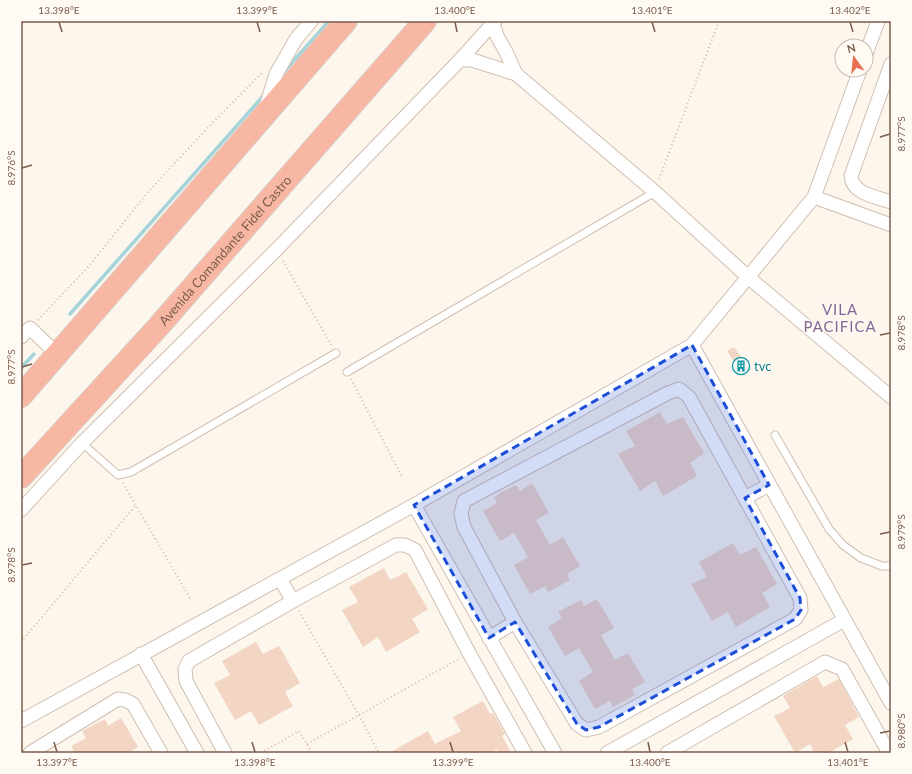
<svg xmlns="http://www.w3.org/2000/svg" width="912" height="774" font-family="Lato,sans-serif">
<style>
.lines{fill:none;stroke-linecap:round;stroke-linejoin:round}
.stream{stroke:#a5d3da;stroke-width:3.5}
.building{fill:#f3d5c3}
.service-casing{stroke:#d1beb0;stroke-width:9}
.minor-casing{stroke:#d1beb0;stroke-width:15}
.motorway-casing{stroke:#dad1cd;stroke-width:24}
.path{stroke:#d9b8a5;stroke-width:2;stroke-dasharray:1 3;stroke-linecap:butt}
.service{stroke:#fff;stroke-width:7}
.minor{stroke:#fff;stroke-width:13}
.motorway{stroke:#f7b7a3;stroke-width:22}
.marked{fill:#1d4ed8;fill-opacity:0.2;stroke:#1d4ed8;stroke-width:3;stroke-dasharray:8 5;stroke-linejoin:round}
.ticks{fill:none;stroke:#7a5c4d;stroke-width:1.5}
.labels{text-anchor:middle;dominant-baseline:central;stroke-width:3;stroke-linejoin:round;paint-order:stroke}
.street-label{font-size:13px;fill:#7a5c4d;stroke:#fffaf3}
.culture-label{font-size:13px;fill:#0d838f;stroke:#fffaf3;text-anchor:start}
.quarter-label{font-size:15px;letter-spacing:1px;fill:#846695;stroke:#fffaf3}
.neatline{fill:none;stroke:#7a5c4d;stroke-width:1.5}
.ticks-label{font-size:10px;text-anchor:middle;fill:#7a5c4d}
</style>
<rect width="100%" height="100%" fill="#fdf6ec"/>
<g class="lines">
<!-- stream -->
<g class="stream">
<polyline points="282,74 329,21"/>
<polyline points="70,314 265,94"/>
<polyline points="21,368 34,354"/>
</g>
</g>
<!-- building -->
<g class="building">
<polygon points="734,347 750,370 743,375 727,351"/>
<polygon points="660,412 667,424 683,417 704,453 690,463 697,476 663,496 655,481 640,491 618,454 635,446 626,431"/>
<polygon points="532,483 549,513 536,520 550,545 563,537 580,566 567,574 570,580 561,585 548,592 545,586 530,594 514,565 528,557 514,533 500,541 483,511 497,503 494,497 502,492 516,485 520,491"/>
<polygon points="733,543 740,555 756,547 777,584 762,593 770,607 736,627 728,612 712,621 691,584 707,577 699,562"/>
<polygon points="384,568 390,580 406,572 428,609 412,619 420,632 386,652 378,637 363,647 342,610 358,602 349,587"/>
<polygon points="597,599 614,628 601,635 615,660 628,653 645,682 632,689 635,695 626,700 613,707 610,701 595,709 579,681 593,672 579,648 565,656 548,627 562,618 558,612 567,607 581,600 584,606"/>
<polygon points="256,642 263,654 279,646 300,683 285,692 293,706 259,725 251,711 235,720 214,683 230,675 222,661"/>
<polygon points="817,676 823,687 839,679 859,717 845,725 853,739 828,753 815,753 810,744 795,753 774,716 790,708 783,696"/>
<polygon points="483,701 490,714 493,713 505,734 502,736 511,753 499,753 497,749 490,753 389,753 428,731 435,744 461,731 453,717"/>
<polygon points="121,718 138,747 128,753 75,753 71,746 86,738 82,731 105,719 108,726"/>
</g>
<g class="lines">
<!-- service casing -->
<g class="service-casing">
<g id="service">
<polyline points="347,372 655,192"/>
<polyline points="775,435 829,529 843,545 861,558 882,566 891,566"/>
<polyline points="82,443 118,475 131,472 336,353"/>
</g>
</g>
<!-- minor casing -->
<g class="minor-casing">
<g id="minor">
<polyline points="493,23 497,36 506,52 516,74"/>
<polyline points="866,54 878,21"/>
<polyline points="460,60 472,60 516,74 655,192 748,277 891,397"/>
<path d="M891 64 851 176C852 194 877 197 891 202"/>
<polyline points="266,107 276,74 296,39 311,21"/>
<polyline points="814,197 891,225"/>
<polyline points="21,337 30,328 57,354"/>
<polyline points="692,345 891,703"/>
<polygon points="679,389 689,397 800,598 801,610 795,619 599,727 586,730 577,724 515,622 464,527 461,514 464,501 668,393"/>
<polyline points="745,498 769,485"/>
<polyline points="414,505 555,753"/>
<polyline points="21,510 82,443 276,250 460,60 495,21"/>
<polyline points="280,579 293,601"/>
<polyline points="489,638 515,622"/>
<polyline points="141,654 197,753"/>
<polyline points="21,721 414,505 692,345 814,197 860,70"/>
<polyline points="30,753 118,699 125,700 133,704 161,753"/>
<polyline points="225,753 186,681 185,669 189,661 293,601 396,545 405,545 415,550 469,653 525,753"/>
<polyline points="607,753 844,620"/>
<polyline points="667,753 825,662 842,669 889,753"/>
</g>
</g>
<!-- motorway casing -->
<g class="motorway-casing">
<g id="motorway">
<polyline points="21,396 346,21"/>
<path id="s1" d="M21 477 158 327 425 21"/>
</g>
</g>
<!-- path -->
<g class="path">
<polyline points="659,179 719,21"/>
<polyline points="283,261 332,346"/>
<polyline points="38,320 89,266 148,192 217,118 263,72"/>
<polyline points="351,379 402,477"/>
<polyline points="123,483 190,598"/>
<polyline points="299,611 359,715 379,753"/>
<polyline points="21,642 136,505"/>
<polyline points="307,744 459,659"/>
<polyline points="261,753 299,731 312,753"/>
</g>
<!-- service -->
<use href="#service" class="service"/>
<!-- minor -->
<use href="#minor" class="minor"/>
<!-- motorway -->
<use href="#motorway" class="motorway"/>
</g>
<!-- marked area -->
<path class="marked" d="M692 345 769 485 745 498 800 598 801 610 795 619 599 727 586 730 577 724 515 622 489 638 414 505Z"/>
<!-- ticks -->
<path class="ticks" d="M59 22 62 32M257 22 260 32M455 22 457 32M652 22 655 32M850 22 853 32M880 137 890 134M22 168 32 165M880 335 890 333M22 367 32 364M880 534 890 532M22 565 32 563M880 733 890 731M54 742 57 752M252 742 255 752M450 742 453 752M648 742 650 752M845 742 848 752"/>
<!-- icons -->
<defs>
<g id="building-ring" transform="scale(0.9)"><circle r="9.5" fill="#fffaf3" stroke="#0f9aa8" stroke-width="1.5"/><path d="M-4-6H4V6H1V3H-1V6H-4ZM-2.5-4.3h1.7v1.8h-1.7ZM.8-4.3h1.7v1.8H.8ZM-2.5-1h1.7V.8h-1.7ZM.8-1h1.7V.8H.8Z" fill="#0f9aa8"/></g>
</defs>
<g fill-rule="evenodd">
<use href="#building-ring" x="741" y="366"/>
</g>
<g class="labels">
<!-- street labels -->
<g class="street-label">
<text stroke="none"><textPath href="#s1" startOffset="305">Avenida Comandante Fidel Castro</textPath></text>
</g>
<!-- culture labels -->
<g class="culture-label">
<text x="754" y="366">tvc</text>
</g>
<!-- quarter labels -->
<g class="quarter-label">
<text x="840" y="309">VILA<tspan x="840" dy="17">PACIFICA</tspan></text>
</g>
</g>
<!-- border -->
<rect width="912" height="774" fill="none" stroke="#fffaf3" stroke-width="44"/>
<!-- north arrow -->
<g transform="translate(854 58) rotate(345)"><circle r="19" fill="#fffaf3" stroke="#cabbb1"/>
<path d="M0-3L7 15L0 10L-7 15Z" fill="#e76f51"/>
<text y="-6" font-size="11" font-weight="bold" text-anchor="middle" fill="#7a5c4d">N</text>
</g>
<rect x="22" y="22" width="868" height="730" class="neatline"/>
<g class="ticks-label">
<text x="59" y="14">13.398°E</text>
<text x="257" y="14">13.399°E</text>
<text x="455" y="14">13.400°E</text>
<text x="652" y="14">13.401°E</text>
<text x="850" y="14">13.402°E</text>
<text transform="translate(901 134) rotate(-90)" y="4">8.977°S</text>
<text transform="translate(11 168) rotate(-90)" y="4">8.976°S</text>
<text transform="translate(901 333) rotate(-90)" y="4">8.978°S</text>
<text transform="translate(11 367) rotate(-90)" y="4">8.977°S</text>
<text transform="translate(901 532) rotate(-90)" y="4">8.979°S</text>
<text transform="translate(11 565) rotate(-90)" y="4">8.978°S</text>
<text transform="translate(901 731) rotate(-90)" y="4">8.980°S</text>
<text x="57" y="766">13.397°E</text>
<text x="255" y="766">13.398°E</text>
<text x="453" y="766">13.399°E</text>
<text x="650" y="766">13.400°E</text>
<text x="848" y="766">13.401°E</text>
</g>
</svg>
